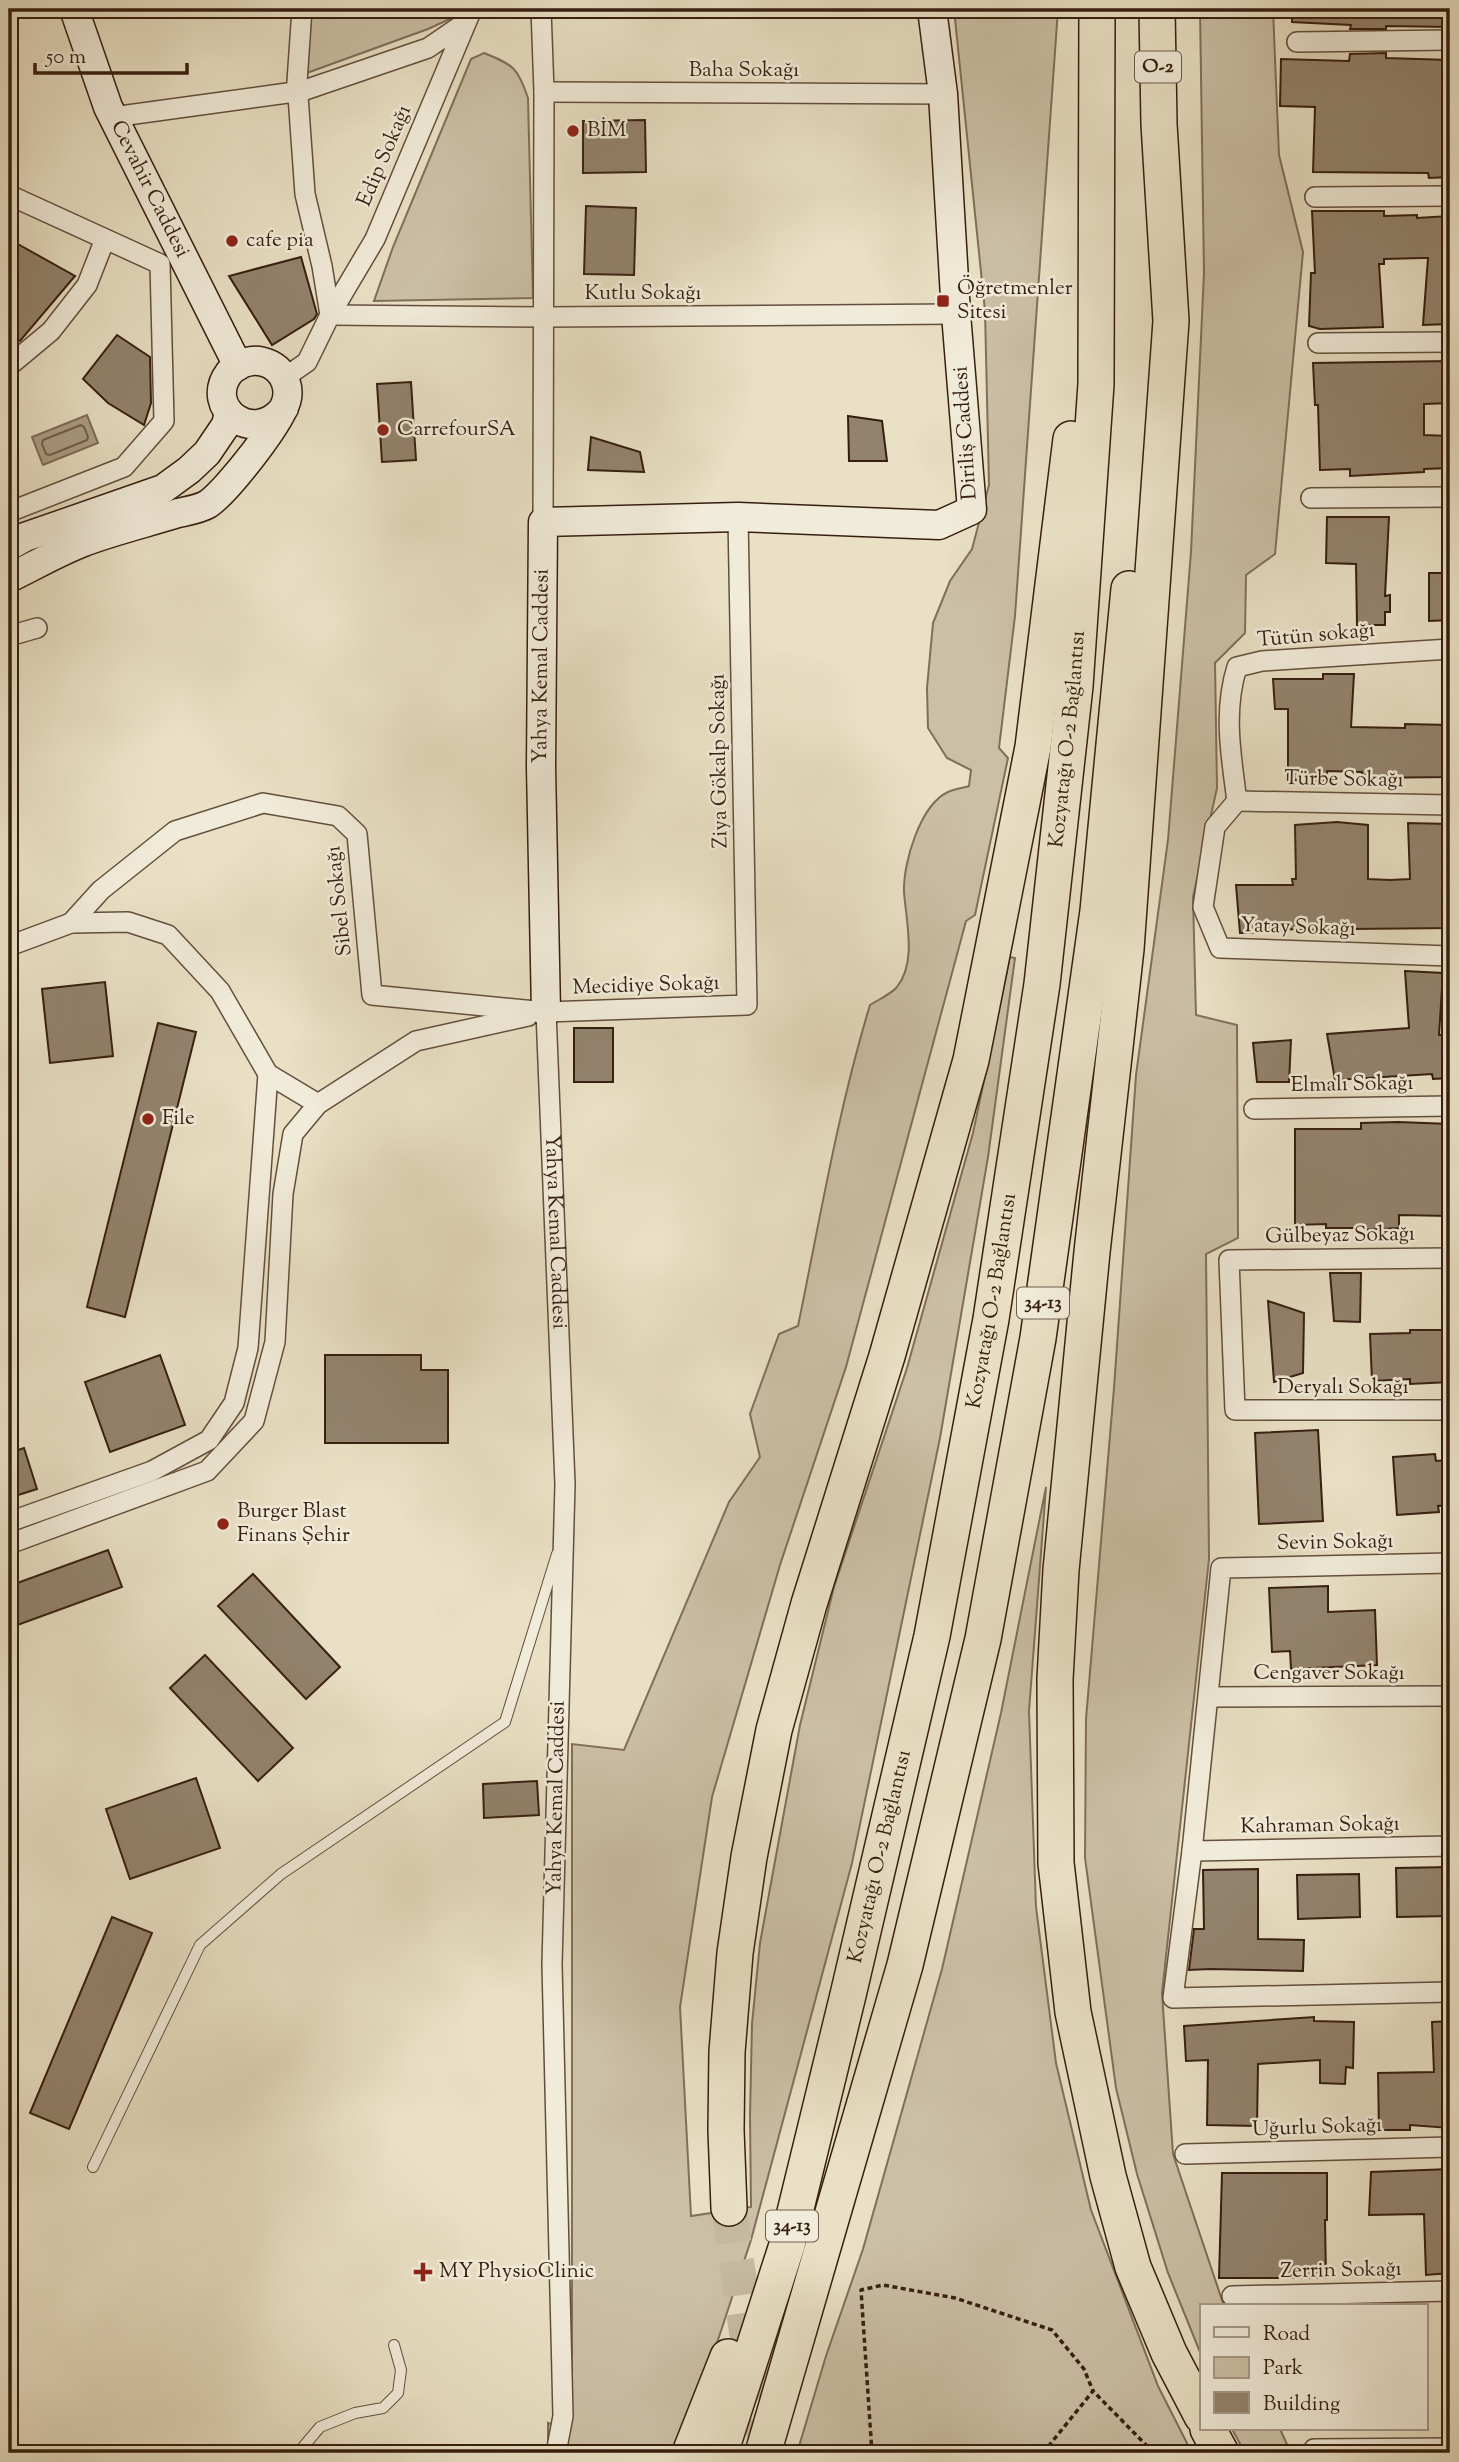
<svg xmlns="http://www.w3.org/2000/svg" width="1459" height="2462" font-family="'Sorts Mill Goudy',serif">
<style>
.green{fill:#cbbfa6;stroke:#806f5b;stroke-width:2}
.water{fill:#ac9e87;stroke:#7d6b57;stroke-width:2}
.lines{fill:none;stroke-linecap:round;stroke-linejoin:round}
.shore{stroke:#715e4c;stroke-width:2}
.building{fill:#93836e;stroke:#361f10;stroke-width:2}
.highway-tunnel{stroke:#c5b9a1;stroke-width:35;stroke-dasharray:35 18;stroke-linecap:butt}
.lane-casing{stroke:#634f3d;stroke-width:12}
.street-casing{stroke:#634f3d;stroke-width:22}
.secondary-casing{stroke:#361f10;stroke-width:31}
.highway-casing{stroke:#361f10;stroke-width:38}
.path{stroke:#361f10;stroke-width:3.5;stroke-dasharray:5 3.5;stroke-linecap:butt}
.lane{stroke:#f1ebd9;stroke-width:10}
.street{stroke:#f1ebd9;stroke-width:19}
.secondary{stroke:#f1ebd9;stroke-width:28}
.highway{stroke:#e9e0c5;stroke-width:35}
.poi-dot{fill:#8f2418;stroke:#f1ebd9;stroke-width:2.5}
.labels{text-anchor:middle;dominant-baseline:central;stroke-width:5;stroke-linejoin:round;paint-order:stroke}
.shield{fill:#f1ebd9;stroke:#6e5c4c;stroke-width:2}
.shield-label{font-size:19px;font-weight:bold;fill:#361f10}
.street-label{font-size:21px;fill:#361f10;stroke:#f1ebd9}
.poi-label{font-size:21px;fill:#361f10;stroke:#f1ebd9;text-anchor:start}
</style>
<rect width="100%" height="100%" fill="#e9e0c5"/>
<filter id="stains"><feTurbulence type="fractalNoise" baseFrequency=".00286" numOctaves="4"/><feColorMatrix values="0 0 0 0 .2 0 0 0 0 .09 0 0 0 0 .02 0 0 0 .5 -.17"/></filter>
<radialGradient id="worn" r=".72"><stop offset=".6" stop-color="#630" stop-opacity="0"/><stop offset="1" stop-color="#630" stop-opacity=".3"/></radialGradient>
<!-- green -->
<g class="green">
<polygon points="306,9 465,9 463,13 428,29 304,74"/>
<path d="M954 9H1058L1015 616 999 748 1008 758 975 915 966 921 846 1367 780 1565 712 1797 680 2007 691 2216 751 2207 750 2116 752 2024 760 1943 800 1725 834 1587 907 1368 973 1133 1010 957 1015 958 988 1157 940 1438 852 1863 751 2240 715 2349 671 2453H548V2423L569 2430 572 2404V1744L624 1750 729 1502 760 1457 750 1414 779 1334 798 1326C820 1219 838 1110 870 1005 878 1000 891 994 897 987 917 962 906 921 904 892 903 863 920 805 948 792 955 789 963 788 969 786L971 770 947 758 928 728 927 688 933 623 950 581 972 549 989 485 985 311Z"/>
<polygon points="1200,9 1273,9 1279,155 1303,252 1275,554 1246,575 1245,633 1215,663 1217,788 1193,897 1196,1015 1237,1025 1238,1238 1206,1254 1209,1559 1162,1993 1173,2154 1224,2306 1202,2306 1202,2357 1168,2273 1137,2174 1116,2088 1085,1858 1086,1719 1114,1388 1136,1075 1168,840 1191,552 1204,273"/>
<path d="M484 53C514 65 518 68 528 98L533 298 374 301 393 247 471 59Z"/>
<polygon points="1046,1487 1029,1711 1036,1907 1056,2063 1091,2210 1158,2386 1192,2453 797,2453 826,2356 863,2249 942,1969 1001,1713"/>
<polygon points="1232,2429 1280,2429 1291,2453 1245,2453"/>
</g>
<!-- water -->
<polygon class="water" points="87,415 98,443 43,465 32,437"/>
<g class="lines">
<!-- shore -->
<polygon class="shore" points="81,425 84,427 88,437 87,440 50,455 46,454 42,444 43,440"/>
</g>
<!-- building -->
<g class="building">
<polygon points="1292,9 1450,9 1450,27 1386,26 1386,29 1350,29 1351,25 1292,22"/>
<polygon points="1386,53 1386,58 1450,60 1450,177 1429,178 1428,173 1313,172 1315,107 1280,106 1281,59 1349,61 1350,54"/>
<polygon points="645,120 646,172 583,173 583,121"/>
<polygon points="586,206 636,208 634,275 584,274"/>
<polygon points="1312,211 1384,211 1384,216 1417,215 1417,218 1449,216 1450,324 1423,325 1428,258 1422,258 1384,259 1384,264 1379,264 1383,327 1320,329 1309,326 1311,273 1315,273"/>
<polygon points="16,243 75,276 20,341 9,333 9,257"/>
<polygon points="301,257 317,314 314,319 272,345 229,276"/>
<polygon points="117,335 150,357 151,403 144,425 108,403 83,379"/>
<polygon points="1450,361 1450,403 1424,404 1424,435 1450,436 1450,468 1424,469 1424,472 1350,476 1350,469 1320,470 1318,405 1315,405 1313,363"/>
<polygon points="411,382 416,460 382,462 377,384"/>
<polygon points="848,416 882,421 887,461 849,461"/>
<polygon points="591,437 640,452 644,472 588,470"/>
<polygon points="1327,517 1389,517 1385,596 1390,595 1390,612 1385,612 1385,625 1357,625 1356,564 1326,563"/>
<polygon points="1429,573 1450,573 1450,620 1429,621"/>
<polygon points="1323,674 1354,674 1351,727 1405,728 1405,724 1450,725 1450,777 1362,778 1362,772 1327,771 1327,781 1288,780 1288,709 1275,709 1273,679 1323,679"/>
<polygon points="1337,822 1368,825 1368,879 1390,880 1410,879 1408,823 1450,824 1450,928 1351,929 1351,932 1287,929 1287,932 1240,933 1236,885 1293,885 1292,879 1296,879 1295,825"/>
<polygon points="1405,971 1443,973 1439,1035 1450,1034 1450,1078 1433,1079 1432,1074 1335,1080 1327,1034 1409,1028"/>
<polygon points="105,982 113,1056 50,1063 42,989"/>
<polygon points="158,1023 196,1032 125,1317 87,1307"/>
<rect x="574" y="1028" width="39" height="54"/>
<polygon points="1291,1040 1289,1082 1257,1082 1253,1043"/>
<polygon points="1398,1122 1450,1124 1450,1216 1399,1215 1399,1228 1363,1230 1363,1228 1326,1228 1326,1224 1295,1225 1295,1129 1361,1129 1361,1123"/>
<polygon points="1330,1273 1361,1273 1360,1322 1334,1321"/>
<polygon points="1268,1301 1304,1313 1303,1373 1274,1382"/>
<polygon points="1410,1330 1450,1330 1450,1382 1410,1384 1410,1379 1372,1381 1370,1334 1410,1333"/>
<polygon points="160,1355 185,1425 110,1452 85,1382"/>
<polygon points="325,1355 421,1355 421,1370 448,1370 448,1443 325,1443"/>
<polygon points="1318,1430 1323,1521 1259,1524 1255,1433"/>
<polygon points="24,1448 37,1489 12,1497 9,1486 9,1453"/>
<polygon points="1435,1454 1436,1461 1447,1460 1450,1505 1438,1506 1439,1512 1397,1515 1393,1457"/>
<polygon points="108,1550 122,1587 9,1628 9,1586"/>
<polygon points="253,1574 340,1667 306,1699 218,1606"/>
<polygon points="1328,1586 1328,1612 1375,1610 1377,1665 1291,1669 1290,1651 1272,1652 1269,1588"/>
<polygon points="205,1655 293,1748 258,1781 170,1688"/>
<polygon points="196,1778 220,1848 130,1879 106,1809"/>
<polygon points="537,1781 539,1815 484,1818 483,1784"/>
<polygon points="1450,1867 1450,1916 1397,1917 1396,1868"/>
<polygon points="1258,1869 1258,1939 1304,1940 1303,1971 1210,1969 1189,1970 1194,1929 1204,1929 1203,1870"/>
<polygon points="1359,1874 1360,1917 1298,1919 1297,1875"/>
<polygon points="112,1917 152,1933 69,2129 30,2113"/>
<polygon points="1314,2017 1314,2021 1354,2022 1353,2068 1346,2067 1345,2084 1320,2083 1320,2060 1258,2064 1257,2126 1207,2125 1208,2060 1186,2061 1184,2026"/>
<polygon points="1450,2021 1450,2128 1410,2125 1410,2130 1379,2130 1378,2073 1434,2072 1432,2022"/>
<polygon points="1450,2169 1450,2273 1426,2275 1424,2214 1369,2215 1371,2172"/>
<polygon points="1222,2173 1327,2173 1327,2220 1325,2220 1326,2278 1219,2278"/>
</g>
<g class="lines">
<!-- highway-tunnel -->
<polyline class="highway-tunnel" points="729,2208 754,2385 768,2453"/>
<!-- lane casing -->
<g class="lane-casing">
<g id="lane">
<polyline points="93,2167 200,1945 281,1874 505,1722 557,1554"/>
<polyline points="298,2453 320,2427 355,2413 383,2408 398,2393 401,2370 394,2345"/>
</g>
</g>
<!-- street casing -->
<g class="street-casing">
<g id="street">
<polyline points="302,9 297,82 305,194 322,266 330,315"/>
<polyline points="541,9 544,92 543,522"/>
<polyline points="1297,42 1450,40"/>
<polyline points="544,92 943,94"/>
<polyline points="113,117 302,91 428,48 466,22"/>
<polyline points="9,195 160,264 164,421 124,467 9,512"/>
<polyline points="1315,197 1450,196"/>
<polyline points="330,315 545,317 956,314"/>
<polyline points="1318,343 1450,342"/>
<polyline points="9,366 51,331 87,285 105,239"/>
<polyline points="284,378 307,362 330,315 375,239 472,9"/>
<polyline points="1311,498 1450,497"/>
<polyline points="9,636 37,628"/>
<polyline points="1237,801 1215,827 1203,907 1220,948 1450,956"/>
<path d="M1237 801C1231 756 1223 711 1237 667L1262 661 1450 649"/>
<polyline points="1237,801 1450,805"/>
<polyline points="71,923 101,890 175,831 263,803 338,816 357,834 372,995 546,1012 747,1005 738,517"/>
<polyline points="9,946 71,923 128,922 168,935 220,991 268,1074 318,1104"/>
<path id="s1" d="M546 1012 565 1484 552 1964 563 2416 556 2453"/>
<polyline points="1254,1109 1450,1106"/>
<polyline points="1450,1258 1229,1260 1235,1410 1450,1410"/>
<polyline points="9,1522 152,1471 209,1440 234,1403 248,1348 268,1074"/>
<polyline points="9,1544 207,1471 254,1421 275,1342 283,1194 293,1134 318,1104 416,1041 528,1016"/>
<polyline points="1450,1563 1221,1568 1192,1851 1173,1998 1450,1992"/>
<polyline points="1209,1697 1450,1696"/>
<polyline points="1192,1851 1450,1846"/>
<polyline points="1185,2154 1450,2147"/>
<polyline points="1232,2296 1450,2291"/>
<polyline points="1314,2449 1450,2448"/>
</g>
</g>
<!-- secondary casing -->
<g class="secondary-casing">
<g id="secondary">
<path id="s2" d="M74 9 108 107 238 366"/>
<polyline points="9,546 25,537 163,489 189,470 207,453 226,425 229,413"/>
<path d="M9 578C32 567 56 553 81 543 112 531 146 523 178 513 187 511 200 509 208 504 227 491 284 419 287 398 289 388 285 376 277 369 269 362 257 359 247 362 241 363 233 368 229 373 203 408 254 447 284 408"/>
<path id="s3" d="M546 1012 541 767 543 522 738 517 939 525 972 510 956 314 943 94 932 9"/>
</g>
</g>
<!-- highway casing -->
<g class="highway-casing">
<g id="highway">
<polyline points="1157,9 1159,124 1171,321 1126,949 1092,1252 1061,1570 1055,1679 1056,1863 1073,2012 1108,2176 1133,2267 1169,2353 1202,2416"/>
<polyline points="729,2208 726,2130 727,2052 735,1953 749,1857 774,1730 809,1604 887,1356 971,1060 1033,747 1071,439"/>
<polyline points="1208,2429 1221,2453"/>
<polyline points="690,2453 728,2357"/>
<path id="s4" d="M720 2453 787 2245 848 1995 932 1636 991 1319 1042 984 1075 686 1096 384 1097 9"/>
<polyline points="763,2453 905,1965 983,1639 1038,1338 1098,911 1129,589"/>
</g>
</g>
<!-- path -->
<g class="path">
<polyline points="872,2453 861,2290 883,2285 955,2298 1052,2330 1084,2369 1093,2391"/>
<polyline points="1043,2453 1093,2391 1146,2445 1151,2453"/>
<polyline points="1141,2453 1146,2445"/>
</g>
<!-- lane -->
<use href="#lane" class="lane"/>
<!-- street -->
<use href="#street" class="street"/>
<!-- secondary -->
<use href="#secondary" class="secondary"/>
<!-- highway -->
<use href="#highway" class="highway"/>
</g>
<!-- markers -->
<g class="poi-dot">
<circle cx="573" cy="131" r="7"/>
<circle cx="232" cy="241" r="7"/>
<rect x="936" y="294" width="14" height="14" rx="3.5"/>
<circle cx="383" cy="430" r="7"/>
<circle cx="148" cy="1119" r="7"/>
<circle cx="223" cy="1524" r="7"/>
<path d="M419.5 2261.5h7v7h7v7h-7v7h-7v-7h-7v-7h7z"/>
</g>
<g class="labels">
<!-- shield labels -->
<g class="shield">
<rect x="1135" y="51.5" width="46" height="31" rx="5"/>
<rect x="1017" y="1287.5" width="52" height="31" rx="5"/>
<rect x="766" y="2210.5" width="52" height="31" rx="5"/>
</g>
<g class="shield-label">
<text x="1158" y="67">O-2</text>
<text x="1043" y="1303">34-13</text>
<text x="792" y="2226">34-13</text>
</g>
<!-- street labels -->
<g class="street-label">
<text x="744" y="71">Baha Sokağı</text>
<text transform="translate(385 156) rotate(-67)">Edip Sokağı</text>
<text stroke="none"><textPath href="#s2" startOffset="196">Cevahir Caddesi</textPath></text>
<text x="643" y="294">Kutlu Sokağı</text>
<text transform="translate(966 433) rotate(-94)">Diriliş Caddesi</text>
<text transform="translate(1316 636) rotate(-5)">Tütün sokağı</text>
<text stroke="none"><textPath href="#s3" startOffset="346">Yahya Kemal Caddesi</textPath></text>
<text stroke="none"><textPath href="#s4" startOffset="1752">Kozyatağı O-2 Bağlantısı</textPath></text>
<text transform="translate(720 761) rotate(-91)">Ziya Gökalp Sokağı</text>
<text transform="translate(1344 780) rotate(1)">Türbe Sokağı</text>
<text transform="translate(340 901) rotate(-96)">Sibel Sokağı</text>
<text transform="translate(1298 928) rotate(2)">Yatay Sokağı</text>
<text transform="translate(646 986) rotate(-2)">Mecidiye Sokağı</text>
<text transform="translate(1352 1085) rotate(-1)">Elmalı Sokağı</text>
<text stroke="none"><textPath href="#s1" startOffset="220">Yahya Kemal Caddesi</textPath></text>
<text transform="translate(1340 1236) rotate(-1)">Gülbeyaz Sokağı</text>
<text stroke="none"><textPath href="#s4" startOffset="1185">Kozyatağı O-2 Bağlantısı</textPath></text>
<text x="1343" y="1388">Deryalı Sokağı</text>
<text transform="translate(1335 1543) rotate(-1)">Sevin Sokağı</text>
<text x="1329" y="1674">Cengaver Sokağı</text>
<text transform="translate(557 1798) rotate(-89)">Yahya Kemal Caddesi</text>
<text transform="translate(1320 1826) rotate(-1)">Kahraman Sokağı</text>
<text stroke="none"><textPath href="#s4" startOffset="618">Kozyatağı O-2 Bağlantısı</textPath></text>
<text transform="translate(1317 2128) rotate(-2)">Uğurlu Sokağı</text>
<text transform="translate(1341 2271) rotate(-1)">Zerrin Sokağı</text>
</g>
<!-- poi labels -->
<g class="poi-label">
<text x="587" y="131">BİM</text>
<text x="246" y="241">cafe pia</text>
<text x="957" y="289">Öğretmenler<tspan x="957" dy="24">Sitesi</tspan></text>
<text x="397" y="430">CarrefourSA</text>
<text x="162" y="1119">File</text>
<text x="237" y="1512">Burger Blast<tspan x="237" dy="24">Finans Şehir</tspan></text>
<text x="439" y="2272">MY PhysioClinic</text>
</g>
</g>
<!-- margin -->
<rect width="1459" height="2462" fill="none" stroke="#e9e0c5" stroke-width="35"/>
<rect x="10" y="10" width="1438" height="2441" fill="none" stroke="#361f10" stroke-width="3.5"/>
<rect x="18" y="18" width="1424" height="2427" fill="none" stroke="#361f10" stroke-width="2"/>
<!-- legend -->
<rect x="1200" y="2304" width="228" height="126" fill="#f1ebd9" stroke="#a69989" stroke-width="2"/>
<rect x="1214" y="2327" width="35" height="10" fill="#f1ebd9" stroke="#a69989" stroke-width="2"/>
<text x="1263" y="2340" font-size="21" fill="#361f10">Road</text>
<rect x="1214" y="2357" width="35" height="21" fill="#cbbfa6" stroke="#a69989" stroke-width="2"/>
<text x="1263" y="2374" font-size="21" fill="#361f10">Park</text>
<rect x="1214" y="2392" width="35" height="21" fill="#93836e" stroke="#a69989" stroke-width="2"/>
<text x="1263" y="2410" font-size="21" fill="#361f10">Building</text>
<!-- scale -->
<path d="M35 63v10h152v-10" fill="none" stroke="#361f10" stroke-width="3.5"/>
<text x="46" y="63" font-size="21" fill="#361f10" stroke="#f1ebd9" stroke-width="5" paint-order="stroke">50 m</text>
<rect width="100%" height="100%" filter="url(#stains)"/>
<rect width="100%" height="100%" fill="url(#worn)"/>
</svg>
